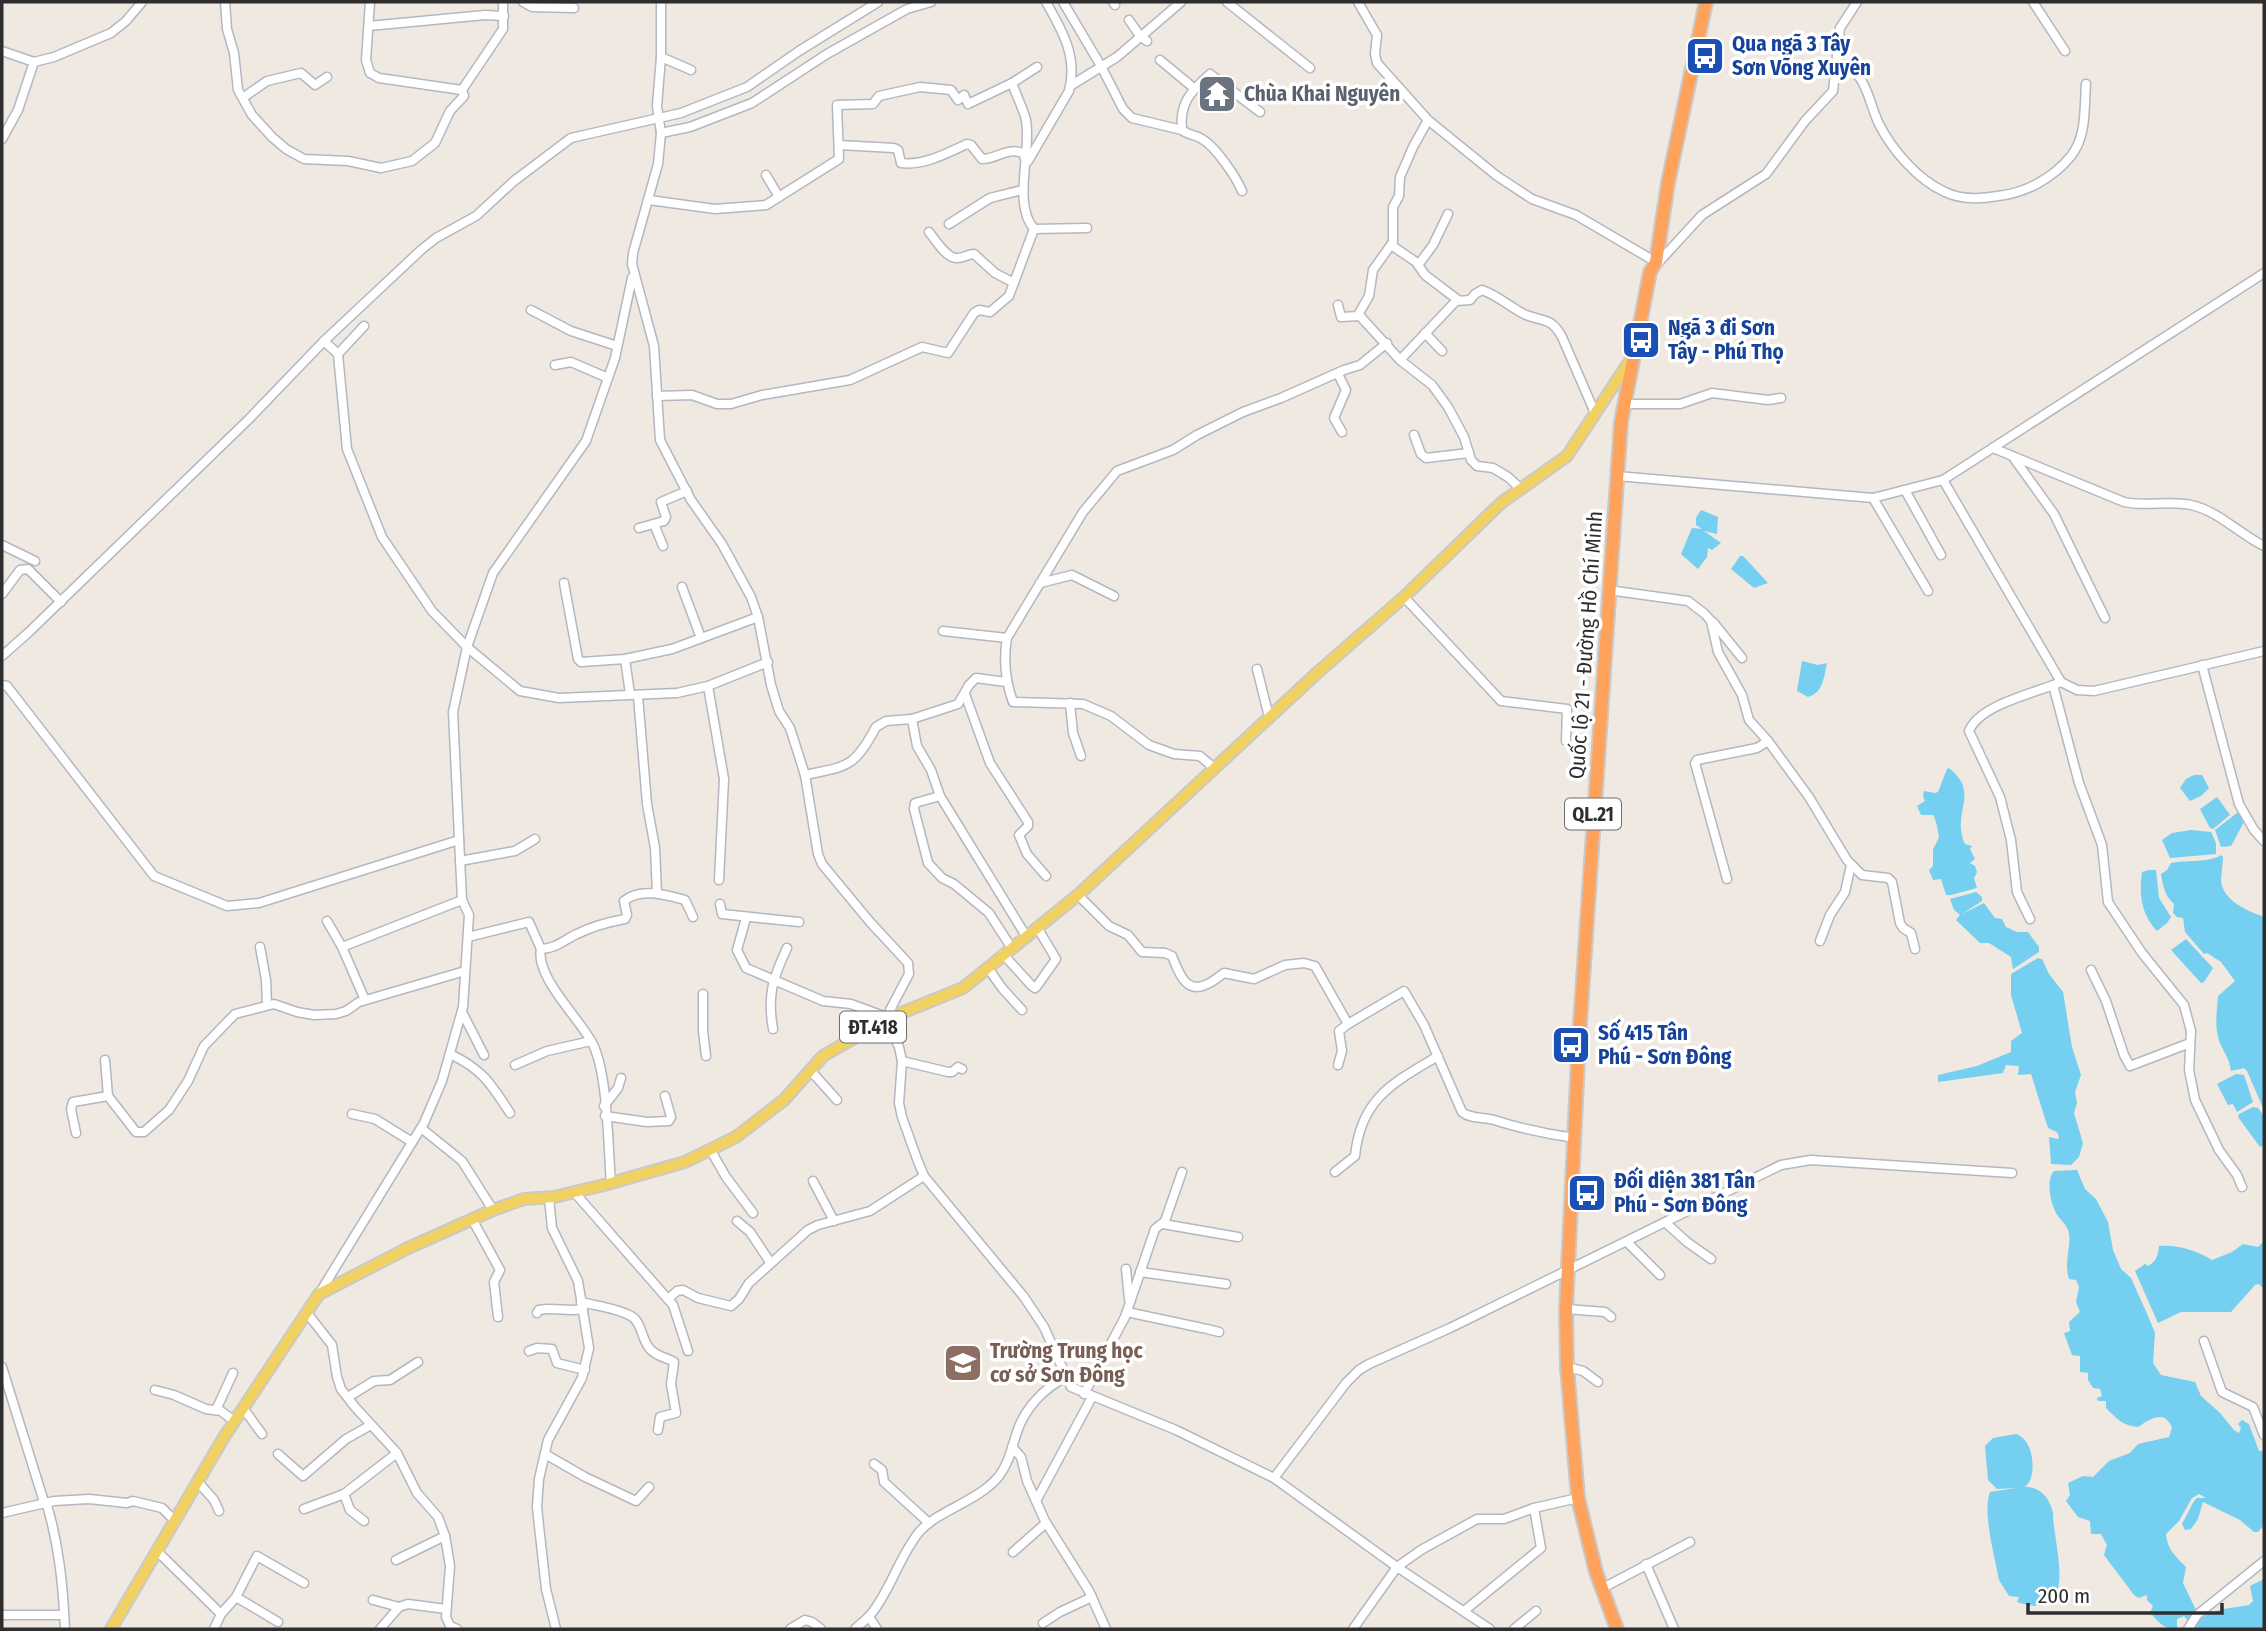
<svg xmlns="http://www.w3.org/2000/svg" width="2266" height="1631" font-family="'Fira Sans Condensed',sans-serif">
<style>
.water{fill:#75cff0}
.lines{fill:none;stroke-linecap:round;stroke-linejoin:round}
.minor-casing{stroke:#b4b7c1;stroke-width:11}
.major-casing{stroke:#c9c9c9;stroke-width:14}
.highway-casing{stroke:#c9c9c9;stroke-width:16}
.minor{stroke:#fff;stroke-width:8}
.major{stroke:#f2d163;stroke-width:10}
.highway{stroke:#ffa35c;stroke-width:12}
.labels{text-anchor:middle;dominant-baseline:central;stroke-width:7;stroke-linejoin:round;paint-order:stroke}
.shield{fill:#fff;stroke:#6d6d6d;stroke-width:2}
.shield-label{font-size:19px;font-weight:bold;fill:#2e2e2e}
.transit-label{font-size:21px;font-weight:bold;fill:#164399;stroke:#fff;text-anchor:start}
.worship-label{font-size:21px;font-weight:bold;fill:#5b616d;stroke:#fff;text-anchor:start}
.street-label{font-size:21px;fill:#2e2e2e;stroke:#fff}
.education-label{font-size:21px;font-weight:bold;fill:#785e54;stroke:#fff;text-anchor:start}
</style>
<rect width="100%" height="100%" fill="#efe9e1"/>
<!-- water -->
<g class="water">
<polygon points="1701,510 1718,517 1717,534 1704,531 1721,543 1712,550 1708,548 1707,557 1698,569 1681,554 1692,528 1702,529 1696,525 1696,518"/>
<polygon points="1740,556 1743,556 1768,583 1754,588 1731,569"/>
<path d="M1802 661 1818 665 1827 663C1824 677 1823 693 1808 697L1797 691Z"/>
<path d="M1949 768C1981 794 1951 811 1965 844L1972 846 1970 849 1975 859 1970 863 1975 866 1977 872 1974 878 1977 888 1951 895H1946L1941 879 1933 880 1929 870 1933 866V849L1939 838C1938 831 1936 819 1933 815H1921L1917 806 1925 801 1923 796 1924 791 1935 793 1938 792 1947 769Z"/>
<polygon points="2194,775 2202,775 2209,788 2201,796 2190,801 2180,788 2186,779"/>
<polygon points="2217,797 2230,815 2213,829 2210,828 2200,809"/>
<polygon points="2237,813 2242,816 2244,822 2231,846 2221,847 2215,830"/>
<polygon points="2191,830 2211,832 2216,843 2216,854 2170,858 2162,840 2172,833"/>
<path d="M2221 855 2223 857C2223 865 2221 873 2221 881 2223 901 2248 911 2264 917V1110L2247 1071 2244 1068 2231 1071C2229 1057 2225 1055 2220 1043 2214 1030 2217 1010 2218 996L2235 981 2221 962 2207 953 2204 954 2185 932 2183 918 2177 917 2173 913 2174 904C2165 896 2163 886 2161 874L2167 870 2171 863C2186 860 2209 863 2221 855Z"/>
<path d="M2149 870H2156L2159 898 2171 917 2167 923 2157 931C2141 914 2139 894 2142 872Z"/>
<polygon points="1976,892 1982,897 1982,901 1962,914 1984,903 1995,918 2002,919 2006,927 2017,932 2028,932 2039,947 2039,952 2013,969 2011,957 1989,943 1980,943 1956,920 1960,915 1954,910 1950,899"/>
<polygon points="2186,939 2213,968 2204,982 2201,983 2171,950"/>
<polygon points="2038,958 2042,959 2049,974 2063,992 2072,1047 2081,1075 2075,1092 2077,1103 2074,1113 2083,1143 2079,1157 2071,1165 2051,1164 2049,1137 2058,1139 2059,1137 2057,1132 2048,1128 2031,1074 2018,1075 2019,1066 2006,1065 2003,1073 1938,1082 1938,1075 1977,1066 2011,1052 2011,1041 2022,1033 2011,995 2011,974"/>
<polygon points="2236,1074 2244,1075 2253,1102 2237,1112 2233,1104 2228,1105 2217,1084"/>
<polygon points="2253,1107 2258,1108 2264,1116 2264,1145 2260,1147 2238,1117 2239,1114"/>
<path d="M2077 1170 2085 1189 2096 1199 2108 1222 2113 1250 2121 1269 2131 1278 2148 1316 2155 1333 2153 1363 2161 1375 2195 1382 2201 1396 2220 1413 2234 1430 2239 1433 2241 1428 2238 1424 2242 1420 2249 1424 2259 1451H2264V1525L2258 1532H2254L2240 1520 2203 1502 2198 1519 2191 1529 2185 1530 2182 1524 2194 1501 2197 1498H2206L2199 1494 2192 1498 2179 1521 2166 1534C2167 1549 2176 1557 2186 1567L2183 1583 2196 1610 2188 1621 2184 1616 2177 1619V1629C2162 1629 2161 1623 2150 1613L2153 1606 2147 1600V1595L2139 1598 2134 1595 2104 1555 2107 1545 2101 1534H2091L2090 1521 2078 1517 2066 1501 2070 1495 2068 1483 2083 1476 2093 1477 2109 1461 2130 1453 2138 1444 2169 1437 2172 1428C2165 1409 2150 1419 2138 1427 2123 1426 2116 1418 2106 1408V1401H2098L2097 1398 2102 1396 2100 1389 2093 1388 2088 1380V1373L2080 1372V1356L2072 1355 2064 1333 2070 1331 2069 1322 2080 1312 2076 1302 2079 1287 2076 1280 2069 1279C2063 1260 2073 1244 2068 1230 2065 1222 2060 1220 2056 1213 2050 1202 2046 1179 2054 1171Z"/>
<path d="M2264 1241V1289L2259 1284 2255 1285 2231 1312H2181L2158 1323 2135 1271 2145 1264 2148 1266C2157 1261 2158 1255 2159 1246 2179 1245 2195 1250 2212 1260L2232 1252 2243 1244 2258 1247Z"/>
<path d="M2016 1434C2034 1439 2038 1477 2025 1487 2040 1486 2050 1499 2053 1513 2053 1546 2082 1624 2017 1602L2019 1597 2009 1596 1999 1580C1995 1557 1982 1513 1990 1492L2016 1488 1997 1489 1988 1480 1985 1446 1993 1438Z"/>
<path d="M2264 1579V1629H2194C2203 1608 2229 1609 2249 1605L2253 1601 2250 1586Z"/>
</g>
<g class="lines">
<!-- minor casing -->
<g class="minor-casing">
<g id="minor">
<polyline points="225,2 227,29 234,53 238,90 252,115 272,137 286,149 304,159 348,161 381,168 412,161 435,143 450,111 464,96 462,90 503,29 503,2"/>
<polyline points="370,2 366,60 370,73 379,78 462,90"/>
<polyline points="523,2 532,7 574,8"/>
<polyline points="661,2 661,57 657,106 661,133 658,164 633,253 632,264 654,346 660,440 691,500 722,544 751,597 758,617 771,685 779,711 790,728 805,775 818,854 822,864 870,922 908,963 909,974 890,1010 889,1018 891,1031 899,1047 902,1061 899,1103 902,1117 917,1159 924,1176 1024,1297 1044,1327 1071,1387 1176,1430 1274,1478 1397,1567 1490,1629"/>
<path d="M1063 2 1101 66 1123 109 1132 118 1182 130C1189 136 1195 134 1202 139 1216 147 1236 177 1242 191"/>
<polyline points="1113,2 1115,5"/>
<polyline points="1227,2 1310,68"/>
<polyline points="1358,2 1377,35 1375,54 1377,63 1428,120 1497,176 1532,199 1576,215 1656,262"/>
<polyline points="2033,2 2065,51"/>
<polyline points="1129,20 1140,36 1147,41"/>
<polyline points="369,26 485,15 504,16"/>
<polyline points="2,51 34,62 54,57 111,33 126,21 142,2"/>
<polyline points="661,57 691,70"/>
<polyline points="1160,60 1195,89"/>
<path d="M1835 63C1867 68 1867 99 1879 124 1892 150 1918 180 1945 192 1961 200 1981 199 1998 196 2026 193 2053 178 2071 156 2087 136 2084 108 2086 84"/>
<polyline points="1012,83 1037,67"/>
<polyline points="1070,86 1117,57 1181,2"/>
<polyline points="244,97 267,81 301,73 315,85 327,77"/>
<path d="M1182 130C1179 103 1191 91 1210 74L1260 112"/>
<polyline points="661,133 690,127 752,103 827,54 907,9 931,2"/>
<polyline points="2,139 18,110 34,62"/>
<path d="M839 145 894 148 898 150 901 163C924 166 947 153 967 144L971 145 982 159C997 159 1007 147 1023 153L1026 161"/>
<path d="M1028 161 1069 91C1078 57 1062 30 1046 2"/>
<polyline points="766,175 779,197"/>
<path d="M649 200 715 209 766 205 839 159 837 105 873 104 879 96 920 87 951 90 958 100 964 95 968 104 1012 83C1016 95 1023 108 1026 120 1032 153 1012 203 1034 229"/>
<polyline points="949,224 990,198 1022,190"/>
<polyline points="1034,229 1087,228"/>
<path d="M929 232C935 239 945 257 956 258 962 259 968 254 974 254L995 273 1014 283"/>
<polyline points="1391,245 1416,262 1425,275 1458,300"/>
<polyline points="1419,264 1433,245 1448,214"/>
<polyline points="1657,264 1702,215 1766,174 1805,121 1833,91 1840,28 1857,2"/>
<polyline points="1338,305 1341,317 1360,316 1400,360 1432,385 1448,407 1464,437 1471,460 1477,466 1493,468 1508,477 1521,489"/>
<polyline points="531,310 571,331 617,346"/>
<polyline points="1358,315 1369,296 1373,270 1393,242 1393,207 1399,196 1400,177 1413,147 1428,120"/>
<polyline points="1425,333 1442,351"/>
<polyline points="324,341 338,354 347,449 382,537 432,611 467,647 520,691 559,698 677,693 708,686 768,662"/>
<polyline points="338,354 364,326"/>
<path d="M1400 360 1456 301 1470 300 1475 294 1482 290C1499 296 1511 308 1526 315 1544 322 1551 317 1562 337L1595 413"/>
<polyline points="555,365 571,362 608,378"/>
<polyline points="1338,374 1346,390 1334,418 1342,432"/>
<polyline points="657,396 692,395 717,404 731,404 762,395 850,380 922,347 948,353 974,313 979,310 990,312 1009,296 1034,229"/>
<polyline points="1623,404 1680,404 1712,393 1768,400 1781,398"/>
<polyline points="1414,435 1421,454 1426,458 1469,453"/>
<path d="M1993 448 2124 502C2147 507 2169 500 2191 505 2219 511 2239 534 2264 546"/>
<polyline points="2013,457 2054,514 2105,618"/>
<path d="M1617 476 1873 498 1943 480 2061 682C2036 693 1980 704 1969 731L2000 797 2011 840 2017 892 2030 919"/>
<polyline points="1943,480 2264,273"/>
<polyline points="1905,490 1941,555"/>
<polyline points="1873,498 1928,591"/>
<polyline points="654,524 663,546"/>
<polyline points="639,528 664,521 666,517 661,502 687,491"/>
<polyline points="2,545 35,561"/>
<polyline points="564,583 578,659 581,662 625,659 672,649 758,617"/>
<polyline points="1040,583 1072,575 1114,596"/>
<polyline points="682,587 701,638"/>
<polyline points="1608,590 1688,601 1705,614 1711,621 1718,652 1742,695 1749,720 1768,741 1809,797 1847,860 1862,875 1888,878 1892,882 1900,923 1903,928 1911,933 1915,949"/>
<polyline points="2,594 20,570 28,569 61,602"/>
<polyline points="1404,597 1501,701 1567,709 1566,741"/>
<polyline points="1713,622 1742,658"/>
<polyline points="943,631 1007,638"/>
<polyline points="2,656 29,632 249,419 324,341 421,250 436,238 476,216 514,181 571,138 681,113 747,87 799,51 878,2"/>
<polyline points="625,659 630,694"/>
<polyline points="2202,665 2239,804 2254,830 2264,841"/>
<polyline points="1257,669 1269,717"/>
<polyline points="2061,682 2077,690 2094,691 2264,651"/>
<polyline points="2,685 7,686 154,876 227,906 259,903 459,840"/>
<polyline points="2053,685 2079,783 2102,845 2108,902 2142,953 2184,1005 2191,1031 2189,1070 2195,1100 2219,1150 2237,1175 2242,1187"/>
<polyline points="708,686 724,779 719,880"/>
<polyline points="965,694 990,763 1028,822 1028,826 1019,835 1027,854 1046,876"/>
<polyline points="638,696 647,804 655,848 657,893"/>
<polyline points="1070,703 1073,733 1081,756"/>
<polyline points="912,719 917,746 931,770 940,796"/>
<path d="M1214 768 1200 756 1174 754 1149 745 1111 716 1083 704 1013 702C1005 680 1003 661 1007 638L1083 512 1117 471 1173 450 1197 435 1243 412 1281 398 1344 370 1360 365 1387 343"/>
<path d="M805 775C848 766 854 768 876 727L886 721 912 719 958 704 969 685 976 678 1006 682"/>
<polyline points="460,861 515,851 535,839"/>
<polyline points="1727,879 1695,763 1697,760 1757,748 1768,741"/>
<path d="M1078 895 1109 926 1128 935 1142 952 1165 953 1172 956C1178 970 1185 994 1205 985 1212 983 1218 977 1224 973L1254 979 1285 965 1304 963 1315 966 1348 1024 1404 991 1424 1025 1462 1112C1470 1119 1483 1117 1494 1120 1522 1129 1545 1134 1575 1138"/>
<polyline points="720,904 722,914 799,922"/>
<polyline points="746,918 737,950 746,968 823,1001 851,1004 889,1018"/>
<polyline points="327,921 342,947 365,1000"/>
<polyline points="468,937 529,922 541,949"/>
<polyline points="1820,941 1830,915 1845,892 1851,865"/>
<polyline points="260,947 266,980 267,1005"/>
<polyline points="342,947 462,900"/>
<polyline points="1011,947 989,913 954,884 942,878 928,863 914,809 915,803 940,796 1026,936"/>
<polyline points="1003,954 1031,985 1035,988 1037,986 1056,959 1037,927"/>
<polyline points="988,968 1002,988 1022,1010"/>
<polyline points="2091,970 2106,1001 2124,1055 2130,1066 2190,1043"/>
<polyline points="703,994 703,1031 706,1056"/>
<polyline points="462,1012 484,1055"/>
<path d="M773 1029C767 995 773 978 787 948"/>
<path d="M452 1055C483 1070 491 1084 510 1113"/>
<polyline points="105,1060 108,1096"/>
<polyline points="902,1061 948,1072 952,1072 958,1067 962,1069"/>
<polyline points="515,1065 547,1051 591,1041"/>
<polyline points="1338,1065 1342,1051 1339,1031 1348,1024"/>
<polyline points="810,1070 837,1100"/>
<polyline points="604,1106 618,1088 621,1078"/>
<polyline points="352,1114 375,1119 412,1142"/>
<polyline points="605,1116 647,1122 669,1121 671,1117 665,1096"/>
<polyline points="421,1128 462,1161 493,1210"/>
<polyline points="76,1133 71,1109 73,1102 108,1096 136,1132 144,1132 169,1110 188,1081 204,1046 235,1014 274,1004 297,1012 314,1015 336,1014 346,1011 359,1002 465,971"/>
<polyline points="710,1149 726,1177 753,1213"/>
<path d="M1335 1172 1355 1156C1361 1098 1393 1083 1438 1056"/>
<polyline points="813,1181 834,1221"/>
<path d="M611 1183C608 1148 608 1068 591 1041 578 1017 535 976 541 949 555 949 564 940 577 934 593 926 608 922 625 919L627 915 624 901C640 887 667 895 685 900L693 917"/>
<polyline points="574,1192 673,1305 688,1351"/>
<polyline points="549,1198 552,1228 578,1281 589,1348 582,1378 548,1440 539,1479 537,1507 539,1526 546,1589 556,1629"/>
<polyline points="472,1219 500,1270 494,1282 498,1317"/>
<polyline points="737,1221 750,1232 770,1262"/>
<polyline points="1666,1223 1687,1242 1711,1259"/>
<polyline points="1163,1224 1238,1237"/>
<polyline points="1627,1242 1660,1275"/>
<polyline points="1126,1269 1129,1299"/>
<polyline points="1140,1272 1226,1284"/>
<polyline points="319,1294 424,1123 442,1081 463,1007 469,915 462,900 453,712 467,647 493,573 586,441 615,358 632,278"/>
<polyline points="668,1299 677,1291 683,1290 698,1298 731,1306 739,1299 749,1283 808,1230 818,1225 870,1211 924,1176"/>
<path d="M581 1302C597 1306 617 1308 631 1316 642 1322 641 1339 650 1349 657 1357 666 1357 674 1362L671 1384 676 1413 660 1417 658 1430"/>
<polyline points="1566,1309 1605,1312 1611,1317"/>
<polyline points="1127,1312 1202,1328"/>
<polyline points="307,1313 332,1345 337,1377 341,1389 355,1407 397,1453 417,1493 438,1517 445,1536 450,1566 446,1617 450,1626 457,1629"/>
<path d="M537 1313 539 1310C554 1307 568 1312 583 1309"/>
<polyline points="1207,1329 1219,1332"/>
<polyline points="2204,1341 2222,1392 2253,1407 2264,1435"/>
<polyline points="529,1351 537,1348 552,1349 557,1363 585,1370"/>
<polyline points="2,1367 44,1502"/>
<polyline points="1567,1367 1583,1371 1598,1382"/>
<polyline points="155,1390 174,1395 206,1409 221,1411 234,1421"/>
<polyline points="1084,1394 1125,1317 1155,1229 1165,1221 1182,1172"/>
<polyline points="348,1397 374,1381 390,1380 418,1362"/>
<polyline points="243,1408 262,1434"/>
<polyline points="216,1410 233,1373"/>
<polyline points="1012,1447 1021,1457 1027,1481 1045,1521 1089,1591 1106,1629"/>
<polyline points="278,1454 303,1476 346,1439 371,1425"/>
<polyline points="545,1454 585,1477 636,1501 649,1487"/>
<polyline points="874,1464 882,1470 884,1482 929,1523"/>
<polyline points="1274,1478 1346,1383 1359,1370 1369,1364 1450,1328 1781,1165 1811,1160 2012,1173"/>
<polyline points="198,1482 214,1500 219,1511"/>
<polyline points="1036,1501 1092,1397"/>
<path d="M46 1502C59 1544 63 1585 65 1629"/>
<polyline points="304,1509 344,1494"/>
<polyline points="2,1513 54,1501 89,1499 127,1503 133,1501 162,1508 174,1520"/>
<polyline points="364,1521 350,1510 344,1494 397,1453"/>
<polyline points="157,1551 221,1614 214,1629"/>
<polyline points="1013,1552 1046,1523"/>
<polyline points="396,1560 445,1536"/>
<polyline points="1646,1564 1674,1629"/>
<polyline points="1601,1589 1690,1542"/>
<polyline points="236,1597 278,1622"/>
<polyline points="373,1600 399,1607"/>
<polyline points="1464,1611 1541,1548 1534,1508"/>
<polyline points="221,1614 236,1597 257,1556 304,1583"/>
<polyline points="2,1615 64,1615"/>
<polyline points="869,1617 877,1629"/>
<polyline points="1043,1623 1060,1612 1092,1597"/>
<polyline points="380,1629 399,1607 408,1604 446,1609"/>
<polyline points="790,1629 805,1620 812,1622 821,1629"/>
<path d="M855 1629C860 1624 866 1620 871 1614 891 1590 899 1556 920 1531 939 1510 979 1501 999 1476 1009 1463 1012 1447 1017 1432 1025 1408 1044 1388 1066 1377"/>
<polyline points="1353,1629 1397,1567 1421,1550 1477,1519 1504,1519 1534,1508 1578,1498"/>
<polyline points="1514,1629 1536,1611"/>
<polyline points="2188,1629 2197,1615 2264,1561"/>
</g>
</g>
<!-- major casing -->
<g class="major-casing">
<polyline id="major" points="111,1629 224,1437 319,1294 408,1248 493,1210 524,1199 554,1197 604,1185 685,1162 736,1137 784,1100 823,1056 889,1018 963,988 1078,895 1317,673 1404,597 1501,503 1567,456 1631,359"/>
</g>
<!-- highway casing -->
<g class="highway-casing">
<polyline id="highway" points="1617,1629 1596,1572 1578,1498 1567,1367 1566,1309 1579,1038 1621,422 1650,272 1656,262 1668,183 1706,2"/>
</g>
<!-- minor -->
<use href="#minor" class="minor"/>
<!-- major -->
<use href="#major" class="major"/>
<!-- highway -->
<use href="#highway" class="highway"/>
</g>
<!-- icons -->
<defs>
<g id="bus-square" transform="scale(2.0125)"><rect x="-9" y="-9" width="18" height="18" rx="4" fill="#1a4fb4" stroke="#fff"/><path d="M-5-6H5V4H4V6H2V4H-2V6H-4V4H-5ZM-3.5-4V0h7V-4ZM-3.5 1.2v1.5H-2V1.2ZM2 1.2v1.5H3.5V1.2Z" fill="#fff"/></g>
<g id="temple-square" transform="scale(2.0125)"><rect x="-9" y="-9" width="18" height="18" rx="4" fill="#6b7280" stroke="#fff"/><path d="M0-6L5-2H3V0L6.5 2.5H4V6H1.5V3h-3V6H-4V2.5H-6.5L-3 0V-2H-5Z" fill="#fff"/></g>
<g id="school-square" transform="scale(2.0125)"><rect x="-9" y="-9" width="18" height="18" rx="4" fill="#8d6e63" stroke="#fff"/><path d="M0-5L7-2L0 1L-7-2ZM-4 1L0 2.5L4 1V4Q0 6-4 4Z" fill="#fff"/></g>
</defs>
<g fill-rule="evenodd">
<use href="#bus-square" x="1705" y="56"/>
<use href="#temple-square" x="1217" y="94"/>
<use href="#bus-square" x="1641" y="340"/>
<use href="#bus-square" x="1571" y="1045"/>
<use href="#bus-square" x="1587" y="1193"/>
<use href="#school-square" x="963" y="1363"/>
</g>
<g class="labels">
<!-- shield labels -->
<g class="shield">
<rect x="1565" y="798.5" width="56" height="31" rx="5"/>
<rect x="840" y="1011.5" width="66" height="31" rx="5"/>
</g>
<g class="shield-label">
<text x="1593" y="814">QL.21</text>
<text x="873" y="1027">ĐT.418</text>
</g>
<!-- transit labels -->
<g class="transit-label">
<text x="1732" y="44">Qua ngã 3 Tây<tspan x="1732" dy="24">Sơn Võng Xuyên</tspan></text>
<text x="1668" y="328">Ngã 3 đi Sơn<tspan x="1668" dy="24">Tây - Phú Thọ</tspan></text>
<text x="1598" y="1033">Số 415 Tân<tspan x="1598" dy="24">Phú - Sơn Đông</tspan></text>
<text x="1614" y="1181">Đối diện 381 Tân<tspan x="1614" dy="24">Phú - Sơn Đông</tspan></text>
</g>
<!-- worship labels -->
<g class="worship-label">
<text x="1244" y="94">Chùa Khai Nguyên</text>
</g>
<!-- street labels -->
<g class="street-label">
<text transform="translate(1586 645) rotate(-86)">Quốc lộ 21 - Đường Hồ Chí Minh</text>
</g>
<!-- education labels -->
<g class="education-label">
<text x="990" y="1351">Trường Trung học<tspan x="990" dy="24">cơ sở Sơn Đông</tspan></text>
</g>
</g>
<!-- border -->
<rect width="2266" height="1631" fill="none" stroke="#2e2e2e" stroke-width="7"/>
<!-- scale -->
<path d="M2028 1603v10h194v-10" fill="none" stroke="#2e2e2e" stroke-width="3.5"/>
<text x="2038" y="1603" font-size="21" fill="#2e2e2e" stroke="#ffffff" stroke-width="5" paint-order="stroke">200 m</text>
</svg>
